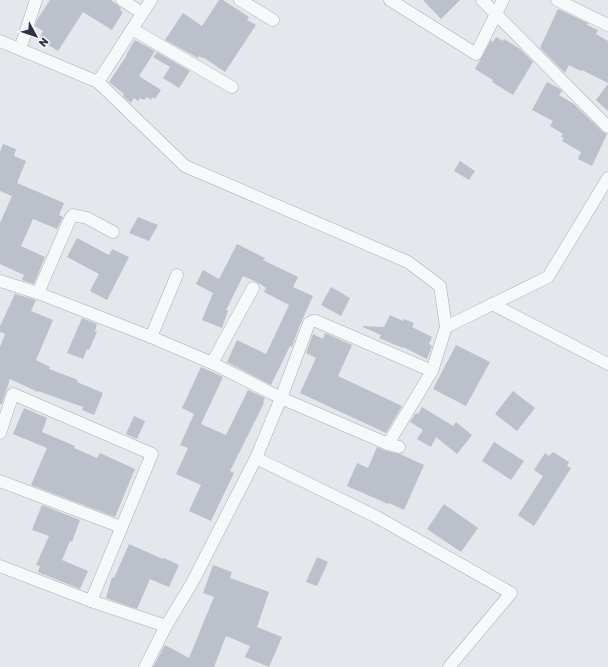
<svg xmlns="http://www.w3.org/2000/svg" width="608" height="667" font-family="Rubik,sans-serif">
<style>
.building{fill:#bbc0ca}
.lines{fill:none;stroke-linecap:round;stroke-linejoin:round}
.minor-casing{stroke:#a9aeb7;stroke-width:13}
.minor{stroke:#f7f8fa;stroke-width:12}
</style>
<rect width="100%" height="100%" fill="#e4e7ec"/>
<!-- building -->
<g class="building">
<polygon points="50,0 111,0 121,8 120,10 123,12 112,30 83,12 58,51 39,39 43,31 35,26 37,20"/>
<polygon points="219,0 223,0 249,17 247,20 256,25 225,72 203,57 202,58 199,56 198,58 165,40 183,13 202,26"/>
<polygon points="423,0 460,0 441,19"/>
<polygon points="558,9 588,23 587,25 598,30 596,34 608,41 608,83 582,70 581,71 569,65 565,73 540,48"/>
<polygon points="496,37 503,41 504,39 520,49 533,62 513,95 492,82 493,80 475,69 491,40 493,42"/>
<polygon points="135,40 155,51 139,76 161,90 155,99 152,97 151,100 147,97 144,100 140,98 138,101 134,98 131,103 123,96 124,94 109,82 127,55 126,55"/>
<polygon points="157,52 190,71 179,88 163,78 170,67 153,57"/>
<polygon points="547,82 560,89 562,91 559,95 574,104 603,132 607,134 592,166 578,159 581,152 562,141 564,138 561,137 563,134 550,126 553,121 532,110"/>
<polygon points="608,84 608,111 596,100"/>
<polygon points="3,144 16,149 14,156 26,161 17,183 64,203 59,215 63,217 57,229 33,219 21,246 45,257 34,284 22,280 24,275 0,264 0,223 12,196 0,191 0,152"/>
<polygon points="460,161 475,171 469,180 454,171"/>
<polygon points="138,217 158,225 149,241 129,233"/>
<polygon points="77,238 109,255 112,249 129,257 107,300 90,291 99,274 67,257"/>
<polygon points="237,244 265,258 263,260 298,277 293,287 313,296 299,327 292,347 290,346 271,385 227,362 237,340 266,354 289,305 264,292 266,288 257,282 243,276 226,310 228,311 222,328 202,320 213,293 196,284 203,270 219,279"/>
<polygon points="331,287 350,298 341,316 321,305"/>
<polygon points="15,294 36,300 31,311 53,320 36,360 50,367 49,369 78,380 77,382 103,393 94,415 82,410 83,407 38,391 38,392 10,379 2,404 0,404 0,347 5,334 0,332 0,326"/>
<polygon points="390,315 403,321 404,319 414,323 412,327 432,337 429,344 432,346 427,359 403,347 403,348 379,338 381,335 363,327 363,326 384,327"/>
<polygon points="82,318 97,324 95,331 97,332 89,350 87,349 83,359 67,353"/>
<polygon points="325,333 352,345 338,376 402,406 386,433 300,393 316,358 306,353 313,334 323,339"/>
<polygon points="456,345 490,362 466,406 433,389"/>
<polygon points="201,367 223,377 201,424 203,425 226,435 248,390 265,398 263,402 264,403 230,471 234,473 211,521 189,511 201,485 176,474 188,448 180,445 194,414 182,408"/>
<polygon points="513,391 535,408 517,431 495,414"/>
<polygon points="422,407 453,426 456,422 472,435 457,454 436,437 431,447 417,439 423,430 410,422 416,413 418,414"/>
<polygon points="24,408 47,418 42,432 75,446 74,448 97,458 100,453 135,469 115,517 31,485 47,448 13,434"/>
<polygon points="134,416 145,421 137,439 126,434"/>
<polygon points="494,442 524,461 511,480 482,461"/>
<polygon points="377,447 386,451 400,454 424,465 404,510 389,503 388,504 347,486 357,463 368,468"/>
<polygon points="553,452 569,462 567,466 571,468 534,526 518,515 543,476 534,470 545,453 549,456"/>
<polygon points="444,504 478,528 461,552 427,529"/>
<polygon points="42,505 80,520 72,542 70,541 62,560 88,571 80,589 38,572 40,566 36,565 49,536 32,530"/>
<polygon points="129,544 163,559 164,558 179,565 169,587 150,579 137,609 106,598 112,577 114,578"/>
<polygon points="317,557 328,562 317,586 306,582"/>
<polygon points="213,565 232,572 230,578 269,592 257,627 282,637 269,667 245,657 250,646 226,636 214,667 153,667 165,645 189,658 214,597 203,593"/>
</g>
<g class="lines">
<!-- minor casing -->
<g class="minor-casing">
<g id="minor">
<polyline points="122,0 142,13"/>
<polyline points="240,0 273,20"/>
<polyline points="390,0 476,54 503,0"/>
<polyline points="482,0 608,127"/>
<polyline points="557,0 608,25"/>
<polyline points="132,29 232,87"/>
<polyline points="0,41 98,82 151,0"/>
<polyline points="20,49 36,0"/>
<polyline points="98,82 185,166 408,262 440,286 446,327 432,371 388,444"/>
<polyline points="0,281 38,293 151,337 212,363 281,398 388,444 399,447"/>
<polyline points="38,293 70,219 73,215 87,218 113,232"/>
<polyline points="492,304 608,364"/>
<polyline points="446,327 548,277 608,178"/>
<polyline points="151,337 177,275"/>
<polyline points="212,363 253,288"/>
<polyline points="0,433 13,394 152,454 91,601"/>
<polyline points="256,458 375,516 511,593 449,667"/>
<polyline points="0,481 121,527"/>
<polyline points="0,566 91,601 166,626"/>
<polyline points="145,667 166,626 192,583 256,458 281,398 309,323 313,321 316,321 432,371"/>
</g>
</g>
<!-- minor -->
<use href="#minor" class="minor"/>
</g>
<!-- north arrow -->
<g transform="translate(36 36) rotate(130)" stroke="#f4f6f9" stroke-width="3" paint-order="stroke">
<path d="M0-3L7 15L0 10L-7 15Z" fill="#2b3445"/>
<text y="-6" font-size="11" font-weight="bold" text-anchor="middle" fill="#2b3445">N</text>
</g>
</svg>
